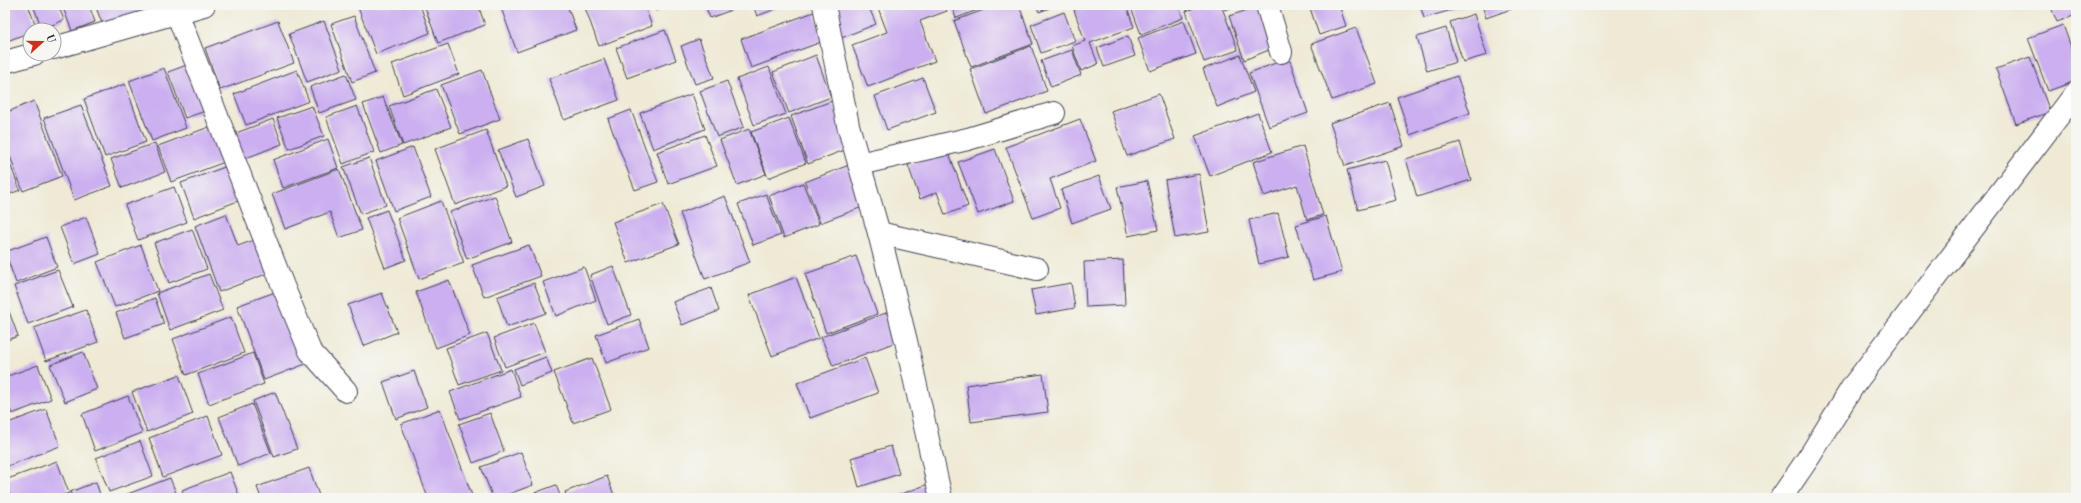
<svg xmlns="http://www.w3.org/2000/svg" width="2081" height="503" font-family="'Old Standard TT',serif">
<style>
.building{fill:#cbaff0}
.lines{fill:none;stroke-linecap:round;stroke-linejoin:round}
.minor-casing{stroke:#414052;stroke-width:24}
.minor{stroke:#fff;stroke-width:22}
</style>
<rect width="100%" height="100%" fill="#f6f6f2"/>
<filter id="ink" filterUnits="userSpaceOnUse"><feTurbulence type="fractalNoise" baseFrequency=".025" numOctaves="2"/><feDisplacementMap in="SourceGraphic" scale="8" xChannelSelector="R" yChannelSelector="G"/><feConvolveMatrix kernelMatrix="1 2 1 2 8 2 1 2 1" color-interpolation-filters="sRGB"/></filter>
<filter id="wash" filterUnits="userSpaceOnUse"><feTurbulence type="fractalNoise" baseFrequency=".012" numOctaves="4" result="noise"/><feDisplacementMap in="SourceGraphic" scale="16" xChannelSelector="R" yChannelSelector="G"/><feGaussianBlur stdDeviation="0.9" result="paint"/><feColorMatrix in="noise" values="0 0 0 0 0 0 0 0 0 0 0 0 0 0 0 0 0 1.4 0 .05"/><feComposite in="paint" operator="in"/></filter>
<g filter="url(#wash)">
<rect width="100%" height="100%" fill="#efead5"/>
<g id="blocks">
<!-- building -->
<g class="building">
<polygon points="5,5 28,5 37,29 30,30 30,32 5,42"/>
<polygon points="33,5 58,5 64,20 42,29"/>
<polygon points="62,5 89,5 95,22 72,31"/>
<polygon points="95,5 139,5 143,14 104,28"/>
<polygon points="357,5 420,5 430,33 376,54"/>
<polygon points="424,5 478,5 485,25 438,43"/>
<polygon points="500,5 567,5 576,30 517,52"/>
<polygon points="584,5 644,5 652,26 599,46"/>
<polygon points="654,5 672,5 656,11"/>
<polygon points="705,5 745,5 710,18"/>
<polygon points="753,5 786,5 757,16"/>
<polygon points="829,5 868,5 876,24 841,38"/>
<polygon points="877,5 945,5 947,11 920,21 935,61 868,87 852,45 887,32"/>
<polygon points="951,5 991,5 956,18"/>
<polygon points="997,5 1019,5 1033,44 971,67 954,21"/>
<polygon points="1036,5 1057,5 1039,12"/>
<polygon points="1086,5 1126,5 1134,27 1090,43 1098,64 1081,71 1072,46 1085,41 1074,10"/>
<polygon points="1130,5 1178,5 1183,18 1141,34"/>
<polygon points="1203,5 1221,5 1238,50 1204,62 1186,11"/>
<polygon points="1223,5 1239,5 1225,10"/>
<polygon points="1309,5 1339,5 1346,26 1319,35"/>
<polygon points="1420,5 1469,5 1424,18"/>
<polygon points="1482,5 1513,5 1514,8 1486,18"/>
<polygon points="2050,5 2076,5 2076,15 2057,22"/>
<polygon points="1260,6 1274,48 1244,60 1229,16"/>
<polygon points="814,12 824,41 751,68 741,39"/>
<polygon points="1064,12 1075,41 1041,53 1031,25"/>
<polygon points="1474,14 1487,55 1463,62 1450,22"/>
<polygon points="354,16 375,73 352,82 331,24"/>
<polygon points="278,21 294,63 220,90 205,48"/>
<polygon points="324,21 342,69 307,82 289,34"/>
<polygon points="1184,21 1196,54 1150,71 1138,38"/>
<polygon points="2063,25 2076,61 2076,81 2048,91 2028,38"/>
<polygon points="1356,28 1377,84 1332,100 1311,44"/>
<polygon points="1446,28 1456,62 1427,71 1417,37"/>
<polygon points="665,30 676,60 627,78 616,48"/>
<polygon points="1128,36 1135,56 1104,67 1097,48"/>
<polygon points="699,39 714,78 695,84 681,46"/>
<polygon points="448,44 459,74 403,95 392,64"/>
<polygon points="1031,46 1047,91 986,114 970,69"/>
<polygon points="1072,50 1081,75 1051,87 1041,61"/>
<polygon points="816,55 831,97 789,113 773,72"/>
<polygon points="1240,55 1254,92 1217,107 1203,69"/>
<polygon points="2030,57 2050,112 2016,124 1996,69"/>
<polygon points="1289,58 1308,113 1269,127 1249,73"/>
<polygon points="604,59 619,100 564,120 549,79"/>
<polygon points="200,60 217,107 185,118 168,72"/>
<polygon points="769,67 786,114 754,125 737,79"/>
<polygon points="164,68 186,128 152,141 129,81"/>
<polygon points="297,70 309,101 246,125 234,94"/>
<polygon points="482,70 500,119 460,134 441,85"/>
<polygon points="346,74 356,100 319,113 310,87"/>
<polygon points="1457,76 1470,113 1410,135 1397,97"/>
<polygon points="923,78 936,112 887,130 875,96"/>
<polygon points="727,81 744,127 717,137 700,91"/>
<polygon points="125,84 146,142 105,157 84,99"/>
<polygon points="436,89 451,127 403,145 389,106"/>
<polygon points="692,94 705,129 653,149 640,113"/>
<polygon points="1159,94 1175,139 1127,156 1111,111"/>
<polygon points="383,97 402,145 381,153 363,104"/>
<polygon points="34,101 62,176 23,191 5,143 5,113"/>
<polygon points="832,101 850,148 808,164 791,116"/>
<polygon points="1390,103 1404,146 1345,166 1330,123"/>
<polygon points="81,105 112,186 74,200 44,118"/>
<polygon points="312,106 324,136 289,149 277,118"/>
<polygon points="357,106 374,152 343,164 326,117"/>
<polygon points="631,110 658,182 635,190 608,119"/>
<polygon points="1258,113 1272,152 1210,176 1195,136"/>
<polygon points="789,118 806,163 768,178 751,132"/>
<polygon points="273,119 282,144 241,160 231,135"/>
<polygon points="1080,119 1096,161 1050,179 1060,208 1033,218 1006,147"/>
<polygon points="217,124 230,160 171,182 158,146"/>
<polygon points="749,129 766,174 737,185 720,140"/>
<polygon points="486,130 506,186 455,205 435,149"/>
<polygon points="705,135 717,166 668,184 657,152"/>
<polygon points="328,139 338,168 283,188 273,160"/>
<polygon points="528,139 545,186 516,197 498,150"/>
<polygon points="1460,142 1471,180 1417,197 1406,159"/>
<polygon points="155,143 165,172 122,188 111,159"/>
<polygon points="1303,146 1323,215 1307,220 1297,185 1264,196 1253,162"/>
<polygon points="413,147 431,197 394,211 376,161"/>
<polygon points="995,149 1014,201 978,214 958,162"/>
<polygon points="948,150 968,206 945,215 937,192 920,199 908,165"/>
<polygon points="5,151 20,190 5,196"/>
<polygon points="369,158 386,205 361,214 343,167"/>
<polygon points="1385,160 1396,200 1358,210 1347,170"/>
<polygon points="230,165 243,199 194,218 181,183"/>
<polygon points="849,165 865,206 820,223 805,182"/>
<polygon points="339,169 362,230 339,238 330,212 285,229 272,194"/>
<polygon points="1199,174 1209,232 1175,238 1165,180"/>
<polygon points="1099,176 1111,209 1072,223 1061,190"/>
<polygon points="1147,181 1158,230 1128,236 1117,187"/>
<polygon points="803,183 819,224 784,238 769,196"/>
<polygon points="174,187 187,222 138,240 125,205"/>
<polygon points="766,194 781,235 753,245 738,204"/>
<polygon points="495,196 512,242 467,259 450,212"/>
<polygon points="725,196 750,262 705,279 680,213"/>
<polygon points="441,201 464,263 419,279 397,218"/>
<polygon points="663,204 679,244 628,263 613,222"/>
<polygon points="387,210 406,260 385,268 366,218"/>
<polygon points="1278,213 1289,257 1259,264 1249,220"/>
<polygon points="226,214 238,246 262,237 274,271 219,292 195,226"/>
<polygon points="1326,216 1342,272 1313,280 1296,225"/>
<polygon points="86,217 100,254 74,264 60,227"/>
<polygon points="192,229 207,269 169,283 154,243"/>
<polygon points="46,237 57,267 16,283 5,252"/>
<polygon points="141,245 158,291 115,307 97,262"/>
<polygon points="529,245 541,276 484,297 472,265"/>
<polygon points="856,256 877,314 826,333 805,274"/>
<polygon points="1123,260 1125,305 1086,307 1084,262"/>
<polygon points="613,266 631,315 607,324 590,275"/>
<polygon points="584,267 596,300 556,316 543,282"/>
<polygon points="58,270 73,307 28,324 14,286"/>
<polygon points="209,274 223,310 170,330 157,293"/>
<polygon points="796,277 819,338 772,356 749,295"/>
<polygon points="449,280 470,335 436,348 416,292"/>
<polygon points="534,283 546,313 507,327 497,297"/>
<polygon points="1071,283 1075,308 1036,315 1031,290"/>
<polygon points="289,287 316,360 264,380 237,306"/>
<polygon points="711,288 719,311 682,325 673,302"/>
<polygon points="382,293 397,332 363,346 348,305"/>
<polygon points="155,298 164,324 125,338 116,313"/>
<polygon points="5,306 7,306 18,336 5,341"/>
<polygon points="86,310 98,342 46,361 34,328"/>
<polygon points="894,310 904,339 833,366 821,337"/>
<polygon points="231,317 244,353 186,375 173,339"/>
<polygon points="639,319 649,347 606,363 596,335"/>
<polygon points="534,323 545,352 505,367 494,338"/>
<polygon points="487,333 501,370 459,385 446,348"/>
<polygon points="83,352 97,389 65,402 50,365"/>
<polygon points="253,353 264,384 209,404 198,374"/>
<polygon points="546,357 552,373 520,385 514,369"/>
<polygon points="592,358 611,409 573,423 554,372"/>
<polygon points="865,358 878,393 810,418 797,383"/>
<polygon points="38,365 51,399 12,414 5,396 5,377"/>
<polygon points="511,369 521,397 460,419 450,392"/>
<polygon points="414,371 427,407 396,419 383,382"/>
<polygon points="1043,374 1048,412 971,422 966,385"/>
<polygon points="179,375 193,414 147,432 132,392"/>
<polygon points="275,392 297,449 274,457 253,401"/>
<polygon points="128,396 142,433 95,451 82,414"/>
<polygon points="252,404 271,453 238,466 219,417"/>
<polygon points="46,409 60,446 5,467 5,424"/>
<polygon points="440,409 473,498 428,498 401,424"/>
<polygon points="490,413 504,451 473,463 459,424"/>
<polygon points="208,416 222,455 163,477 149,438"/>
<polygon points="140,441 153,476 109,492 96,458"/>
<polygon points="891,446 899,474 859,487 851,458"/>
<polygon points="521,452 533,485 498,498 493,498 481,467"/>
<polygon points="57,461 69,493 55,498 11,498 5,480"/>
<polygon points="309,468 320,498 261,498 257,487"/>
<polygon points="230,472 240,498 185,498 182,490"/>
<polygon points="607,476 615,498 567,498 565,492"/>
<polygon points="170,478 178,498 117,498"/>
<polygon points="96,482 101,498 73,498 70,492"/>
<polygon points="931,483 937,498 891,498"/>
<polygon points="556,485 561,498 521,498"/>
</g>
</g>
</g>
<g filter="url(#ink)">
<use href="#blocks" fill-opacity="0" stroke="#414052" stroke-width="1"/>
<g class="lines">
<!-- minor casing -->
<g class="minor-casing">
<g id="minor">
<polyline points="824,5 848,125 879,233 906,341 941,498"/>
<polyline points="1267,5 1281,52"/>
<polyline points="177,13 283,286 310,351 346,391"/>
<polyline points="54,48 204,5"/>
<polyline points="5,62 34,54"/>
<polyline points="859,164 968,139 1054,113"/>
<polyline points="879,233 1037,269"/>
<polyline points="1781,498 1811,454 1853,386 2076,93"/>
</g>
</g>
<!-- minor -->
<use href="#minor" class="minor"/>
</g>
</g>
<!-- margin -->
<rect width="2081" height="503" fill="none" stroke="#f6f6f2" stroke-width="20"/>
<!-- north arrow -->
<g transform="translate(42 42) rotate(69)"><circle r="19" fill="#f6f6f2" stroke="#a1a1a9"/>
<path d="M0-3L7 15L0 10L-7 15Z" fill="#c8321e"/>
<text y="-6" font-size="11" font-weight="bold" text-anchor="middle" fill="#22223b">U</text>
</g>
</svg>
